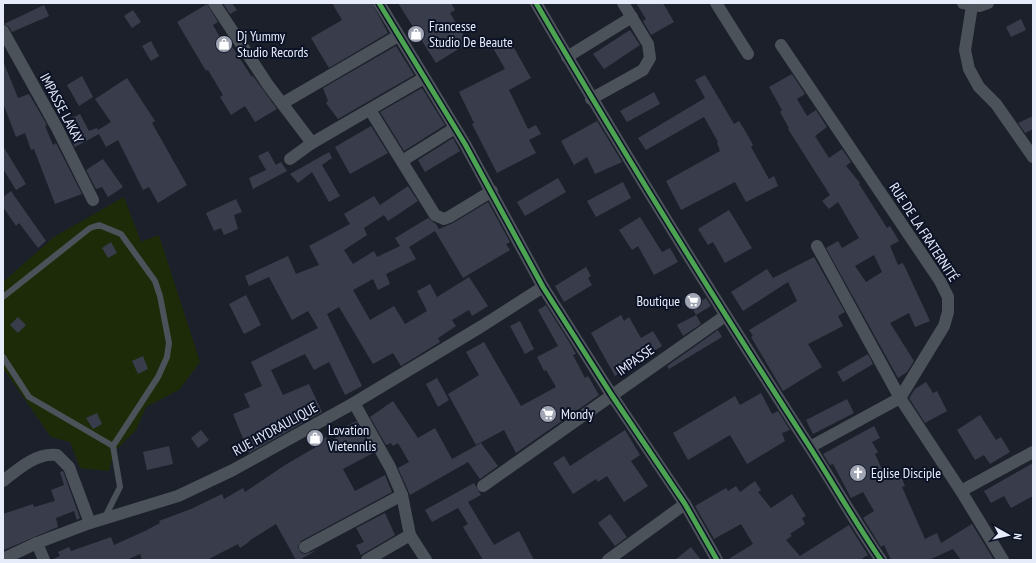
<svg xmlns="http://www.w3.org/2000/svg" width="1036" height="563" font-family="'PT Sans Narrow',sans-serif">
<style>
.green{fill:#1d2b08}
.building{fill:#393d4b;fill-rule:evenodd}
.lines{fill:none;stroke-linecap:round;stroke-linejoin:round}
.lane{stroke:#4c5259;stroke-width:6}
.street{stroke:#4c5259;stroke-width:12}
.cycleway-casing{stroke:#0d1326;stroke-width:8}
.cycleway{stroke:#4ca352;stroke-width:5}
.labels{text-anchor:middle;dominant-baseline:central;stroke-width:4;stroke-linejoin:round;paint-order:stroke}
.poi-label{font-size:14px;fill:#e6ecfa;stroke:#0d1326;text-anchor:start}
.street-label{font-size:14px;fill:#e6ecfa;stroke:#0d1326}
</style>
<rect width="100%" height="100%" fill="#1c202b"/>
<!-- green -->
<polygon class="green" points="124,197 141,242 159,235 200,362 179,390 146,407 136,430 114,452 109,471 80,468 70,442 51,437 3,368 3,282 54,237"/>
<!-- building -->
<g class="building">
<polygon points="223,3 232,3 237,10 230,14"/>
<polygon points="332,3 372,3 388,33 329,68 311,38 342,20"/>
<polygon points="398,3 451,3 455,10 450,13 468,43 436,63"/>
<polygon points="636,3 663,3 674,22 651,35 643,21 646,19"/>
<polygon points="207,4 218,22 213,25 226,48 231,45 252,77 253,76 277,109 255,122 245,106 231,115 220,97 223,95 208,70 206,71 177,22"/>
<polygon points="44,5 49,16 12,32 9,27 4,24"/>
<polygon points="133,10 141,22 132,28 124,16"/>
<polygon points="1021,19 1026,30 1011,37 1006,27"/>
<polygon points="630,30 640,45 604,69 593,54"/>
<polygon points="509,39 531,78 509,90 528,129 536,125 541,134 529,140 536,153 497,173 472,124 474,123 459,92 505,69 493,48"/>
<polygon points="151,41 159,56 151,61 142,46"/>
<polygon points="396,46 414,75 338,119 326,103 328,101 323,88"/>
<polygon points="3,61 18,98 29,94 47,125 45,126 53,145 56,143 82,194 55,204 34,149 31,150 25,133 16,137 3,103"/>
<path d="M792 74 805 94 797 99 807 116 816 110 827 127 815 136 829 158 842 149 851 162 846 166 860 183 859 184 887 228 890 226 899 241 890 246 898 265 903 263 930 321 915 327 909 313 890 323 914 361 907 372 898 378 826 248 838 241 842 248 859 238 838 202 829 209 822 201 830 195 788 129 789 128 780 112 782 110 769 87ZM874 255 882 272 866 282 855 266Z"/>
<polygon points="705,75 734,124 739,121 747,134 753,145 751,147 769,179 774,176 778,186 746,202 735,182 681,210 666,181 720,151 717,143 718,142 704,117 646,150 638,138 705,98 695,80"/>
<polygon points="82,76 93,97 79,106 67,85"/>
<polygon points="127,78 155,121 152,123 187,185 158,203 149,187 143,190 118,140 106,147 99,134 75,147 70,138 74,136 66,121 80,114 89,131 97,128 98,130 111,122 95,99"/>
<polygon points="422,88 445,125 404,151 380,112"/>
<polygon points="654,92 660,104 627,122 620,111"/>
<polygon points="1033,116 1033,129 1025,133 1018,123"/>
<polygon points="597,121 622,162 595,174 587,157 574,165 561,141"/>
<polygon points="371,126 388,153 350,174 335,147"/>
<polygon points="453,138 460,151 425,172 418,160"/>
<polygon points="3,146 26,184 16,190 3,169"/>
<polygon points="268,151 276,165 281,162 287,171 253,189 249,178 266,170 258,156"/>
<polygon points="329,152 332,158 322,165 340,196 329,202 312,172 298,183 290,174"/>
<polygon points="103,159 123,187 108,197 102,187 96,189 86,170"/>
<polygon points="558,178 566,192 525,216 517,202"/>
<polygon points="623,182 631,198 596,217 587,201"/>
<polygon points="408,186 418,201 388,221 384,215 364,228 367,235 344,250 353,264 374,251 377,257 400,246 395,238 428,218 436,224 439,229 453,223 488,202 510,242 506,244 510,250 463,278 435,231 409,247 416,259 386,274 390,284 378,290 373,279 353,290 370,320 394,306 405,324 427,311 417,291 430,284 437,297 469,277 488,306 472,316 469,310 452,320 456,326 438,338 440,342 401,366 393,353 373,364 339,307 327,314 362,386 345,395 329,362 314,370 305,354 271,370 283,395 309,384 322,412 249,453 233,414 250,407 244,394 262,386 251,362 318,328 308,311 292,320 269,277 249,286 245,276 288,256 296,274 319,265 309,246 350,224 344,214 374,196 380,205"/>
<polygon points="11,191 46,241 38,248 19,223 16,226 3,207 3,197"/>
<polygon points="236,199 242,212 234,215 238,229 224,235 221,228 214,231 206,213"/>
<polygon points="729,210 752,248 725,263 713,242 708,245 698,229"/>
<polygon points="640,217 662,252 670,248 678,262 654,275 638,246 632,250 619,230"/>
<polygon points="111,242 117,253 108,258 102,248"/>
<polygon points="814,257 845,312 838,316 843,326 808,344 822,367 783,391 751,337 753,336 749,330 797,301 788,282 743,311 731,292 767,269 773,278"/>
<polygon points="586,267 591,276 588,278 592,285 564,302 555,286"/>
<polygon points="246,295 261,325 244,334 229,304"/>
<polygon points="706,298 711,306 696,315 691,306"/>
<polygon points="546,305 571,345 576,354 573,355 585,378 588,376 599,395 516,453 504,430 476,445 448,394 479,375 466,352 484,342 521,406 556,387 546,370 544,371 537,357 558,346 538,310"/>
<polygon points="621,315 624,321 629,317 641,338 653,331 662,346 615,376 591,333"/>
<polygon points="696,315 701,324 683,336 677,325"/>
<polygon points="18,317 26,325 18,333 10,325"/>
<polygon points="520,321 534,349 525,354 510,326"/>
<polygon points="718,330 722,337 669,369 667,366"/>
<polygon points="868,354 873,364 843,382 837,372"/>
<polygon points="143,356 148,369 138,374 132,361"/>
<polygon points="437,378 449,400 438,407 426,384"/>
<polygon points="926,382 933,393 937,391 947,411 925,423 909,398 915,389"/>
<polygon points="761,393 772,414 778,411 790,430 782,433 785,441 747,464 730,435 688,460 673,433 735,396 740,405"/>
<polygon points="847,399 854,413 813,434 806,420"/>
<polygon points="393,401 418,438 435,428 452,459 481,443 498,466 480,479 468,462 410,495 398,468 409,462 398,443 393,446 391,443 386,445 370,417"/>
<polygon points="97,413 102,424 93,429 86,418"/>
<polygon points="980,415 996,440 1001,437 1010,452 990,464 984,455 975,460 957,430"/>
<polygon points="356,421 373,453 343,469 355,491 385,475 392,492 301,541 298,547 301,553 305,554 317,550 299,560 296,560 276,524 249,541 249,542 240,548 238,544 207,560 142,560 140,554 127,560 51,560 60,556 58,552 69,547 71,551 111,537 114,545 145,531 160,523 159,521 191,509 222,494 224,499 243,488 245,492 285,465 316,447 314,444 326,437 329,442 347,431 345,427"/>
<polygon points="874,426 880,438 872,442 878,452 875,454 884,474 892,470 895,477 900,474 905,486 902,487 925,539 937,533 941,543 972,524 994,560 961,560 953,549 929,560 891,560 884,545 881,547 863,518 874,511 863,492 851,498 833,464 830,465 823,454"/>
<polygon points="201,430 209,440 198,448 191,438"/>
<polygon points="625,430 640,455 631,461 648,486 624,502 607,476 598,482 596,479 573,494 553,463 564,456 570,466"/>
<polygon points="169,446 173,464 147,470 143,452"/>
<polygon points="1033,463 1033,496 1011,508 1004,496 991,503 984,491"/>
<polygon points="63,471 80,518 77,520 74,511 56,518 58,527 4,550 3,514 33,504 34,507 55,501 51,490 64,485 60,472"/>
<polygon points="755,481 761,490 758,492 771,508 792,494 806,516 802,518 805,524 790,534 792,536 786,540 800,556 849,525 868,555 860,560 727,560 753,544 741,524 714,539 695,506 726,488 728,491 736,486 740,492"/>
<polygon points="474,483 481,495 468,502 494,545 519,531 534,560 483,560 463,527 468,524 458,508 432,522 425,510"/>
<polygon points="385,513 395,535 361,555 356,545 364,542 356,528"/>
<polygon points="610,514 627,537 615,546 598,523"/>
<polygon points="691,547 701,560 675,560"/>
</g>
<g class="lines">
<!-- lane -->
<g class="lane">
<polyline points="3,297 90,228 99,225 121,234 155,281 160,296 169,343 167,357 158,377 113,446 120,487 105,517"/>
<polyline points="3,357 29,397 113,446"/>
</g>
<!-- street -->
<g class="street">
<polyline points="214,3 268,85 312,143 424,78"/>
<polyline points="379,3 465,144 543,287 611,394 685,504 717,560"/>
<path d="M536 3C621 149 710 292 802 435 829 476 853 519 881 560"/>
<polyline points="716,3 748,54"/>
<polyline points="963,3 980,6 988,3"/>
<polyline points="972,6 965,50 969,69 979,87 996,104 1033,157"/>
<polyline points="3,31 57,128 93,200"/>
<polyline points="781,45 940,281 948,297 948,312 944,326 900,398 810,447"/>
<polyline points="567,57 632,17"/>
<polyline points="591,99 643,70 650,58 648,44 623,3"/>
<polyline points="283,103 398,36"/>
<polyline points="370,110 435,215 444,219 449,217 492,191"/>
<polyline points="290,159 312,143"/>
<polyline points="402,161 455,128"/>
<polyline points="817,246 900,398 961,491 1003,560"/>
<polyline points="354,403 390,467 402,495 410,535 426,560"/>
<path d="M3 481C18 469 37 452 57 455L69 467 90 523"/>
<polyline points="483,486 725,316"/>
<polyline points="961,491 1033,452"/>
<polyline points="37,543 44,560"/>
<polyline points="305,547 402,495"/>
<polyline points="3,559 37,543 90,523 178,496 233,470 354,403 482,326 543,287"/>
<polyline points="367,560 410,535"/>
<polyline points="608,560 685,504"/>
</g>
<!-- cycleway casing -->
<g class="cycleway-casing">
<g id="cycleway">
<polyline points="379,3 465,144 543,287 611,394 685,504 717,560"/>
<path d="M536 3C621 149 710 292 802 435 829 476 853 519 881 560"/>
</g>
</g>
<!-- cycleway -->
<use href="#cycleway" class="cycleway"/>
</g>
<!-- icons -->
<defs>
<g id="shop-disc" transform="scale(0.9)"><circle r="9.5" fill="#9fa5b2" stroke="#0d1326"/><path d="M-5-2.5h2.3a2.7 3.5 0 0 1 5.4 0H5L5.5 6h-11ZM-1.5-2.5h3a1.5 2.3 0 0 0-3 0Z" fill="#fff"/></g>
<g id="supermarket-disc" transform="scale(0.9)"><circle r="9.5" fill="#9fa5b2" stroke="#0d1326"/><path d="M-6-5.5h2.5l.6 2H6L4.5 2H-2.5L-4.4-4H-6ZM-1.5 3.2a1.3 1.3 0 1 0 .1 0ZM3 3.2a1.3 1.3 0 1 0 .1 0Z" fill="#fff"/></g>
<g id="church-disc" transform="scale(0.9)"><circle r="9.5" fill="#9fa5b2" stroke="#0d1326"/><path d="M-1.2-6h2.4v3.5h3.3v2.4h-3.3V6h-2.4V-.1h-3.3v-2.4h3.3Z" fill="#fff"/></g>
</defs>
<g fill-rule="evenodd">
<use href="#shop-disc" x="416" y="34"/>
<use href="#shop-disc" x="224" y="44"/>
<use href="#supermarket-disc" x="693" y="301"/>
<use href="#supermarket-disc" x="548" y="414"/>
<use href="#shop-disc" x="315" y="438"/>
<use href="#church-disc" x="858" y="473"/>
</g>
<g class="labels">
<!-- poi labels -->
<g class="poi-label">
<text x="429" y="26">Francesse<tspan x="429" dy="16">Studio De Beaute</tspan></text>
<text x="237" y="36">Dj Yummy<tspan x="237" dy="16">Studio Records</tspan></text>
<text x="680" y="301" text-anchor="end">Boutique</text>
<text x="561" y="414">Mondy</text>
<text x="328" y="430">Lovation<tspan x="328" dy="16">Vietennlis</tspan></text>
<text x="871" y="473">Eglise Disciple</text>
</g>
<!-- street labels -->
<g class="street-label">
<text transform="translate(62 108) rotate(62)">IMPASSE LAKAY</text>
<text transform="translate(924 232) rotate(57)">RUE DE LA FRATERNITÉ</text>
<text transform="translate(635 360) rotate(-35)">IMPASSE</text>
<text transform="translate(275 429) rotate(-29)">RUE HYDRAULIQUE</text>
</g>
</g>
<!-- border -->
<rect width="1036" height="563" fill="none" stroke="#e6ecfa" stroke-width="8"/>
<!-- north arrow -->
<g transform="translate(1008 535) rotate(98)" stroke="#0d1326" stroke-width="3" paint-order="stroke">
<path d="M0-3L7 15L0 10L-7 15Z" fill="#e6ecfa"/>
<text y="-6" font-size="11" font-weight="bold" text-anchor="middle" fill="#e6ecfa">N</text>
</g>
</svg>
